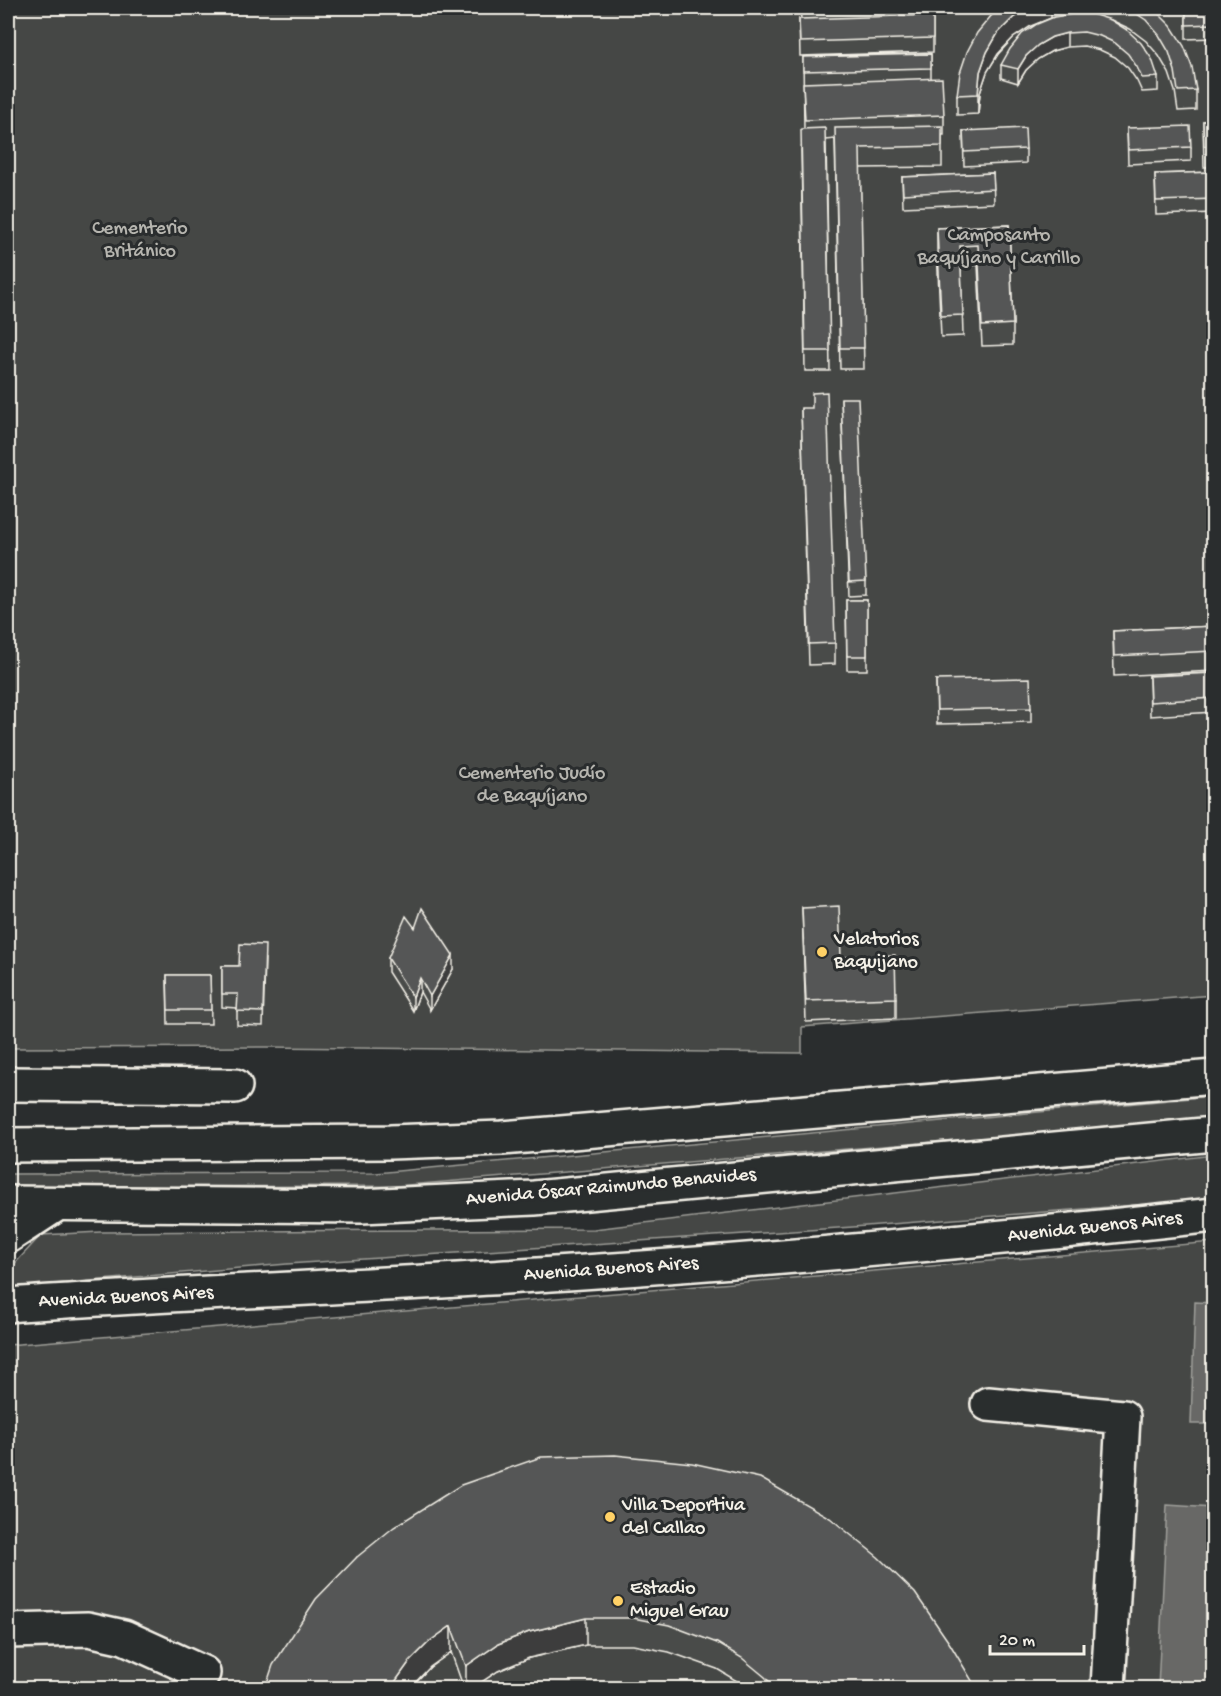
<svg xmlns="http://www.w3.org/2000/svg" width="1221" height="1696" font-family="'Gochi Hand',sans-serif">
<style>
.green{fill:#444645;stroke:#9c9c96;stroke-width:1.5}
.water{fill:#676866;stroke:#9f9f9a;stroke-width:1.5}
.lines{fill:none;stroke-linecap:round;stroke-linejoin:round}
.minor-casing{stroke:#f4f1e8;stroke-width:38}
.major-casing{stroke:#f4f1e8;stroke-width:38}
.minor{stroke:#2a2d2e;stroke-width:33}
.major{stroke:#2a2d2e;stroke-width:33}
.wall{fill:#494b4a;stroke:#f4f1e8;stroke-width:1.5}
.shaded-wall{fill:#3c3d3c;stroke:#f4f1e8;stroke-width:1.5}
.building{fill:#555756;stroke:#f4f1e8;stroke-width:1.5}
.poi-dot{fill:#ffd166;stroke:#2a2d2e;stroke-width:2}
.labels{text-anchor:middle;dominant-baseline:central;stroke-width:6;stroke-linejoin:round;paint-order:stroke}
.park-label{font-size:20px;fill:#b6b5af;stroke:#2a2d2e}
.poi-label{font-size:20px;fill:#f4f1e8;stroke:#2a2d2e;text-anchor:start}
.street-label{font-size:20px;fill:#f4f1e8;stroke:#2a2d2e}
</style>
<rect width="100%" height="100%" fill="#2a2d2e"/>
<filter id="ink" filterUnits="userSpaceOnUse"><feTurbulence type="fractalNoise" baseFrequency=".0167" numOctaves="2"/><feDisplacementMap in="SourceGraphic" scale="12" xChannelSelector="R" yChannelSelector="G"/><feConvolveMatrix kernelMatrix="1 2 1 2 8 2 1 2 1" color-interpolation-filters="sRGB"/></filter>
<g filter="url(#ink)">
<path class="green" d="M8,8H1213V995L802,1027V1053L267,1047L8,1048Z
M1213,1096V1119L395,1186L8,1187V1174L376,1173Z
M1213,1155V1199L853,1227L287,1264L8,1288V1271L41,1235L101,1232L594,1229Z
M1213,1242V1688H8V1345Z"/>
<path class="water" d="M1195,1302L1213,1303V1424H1191Z
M1167,1505L1213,1508V1688H1158Z"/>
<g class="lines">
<defs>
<path id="minor" d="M8,1084L235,1086
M8,1305C173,1293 339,1288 505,1277C742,1263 978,1241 1214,1215
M988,1404L1123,1417L1108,1688
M8,1631L88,1629L124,1637L203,1673"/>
<path id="major" d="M8,1145L390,1142L502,1138L1214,1077
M8,1203L361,1206L534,1198L1214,1134
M8,1236L57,1204"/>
</defs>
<use href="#minor" class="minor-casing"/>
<use href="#major" class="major-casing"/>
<use href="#minor" class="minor"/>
<use href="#major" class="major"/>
</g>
<path class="wall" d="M800,8H929V15H933V52L800,56L799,19H801Z
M1001,8H1153L1196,90V110L1178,111L1175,91L1169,73L1159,56L1146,41L1130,29L1111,20L1158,77V91L1142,92L1137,81L1128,68L1115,57L1100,50L1084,46L1067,47L1052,51L1038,59L1026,70L1018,83L1001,78V65L1050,18L1031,26L1013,38L998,54L987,72L980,93L978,114L957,115V95Z
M1186,8H1214V38L1186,39Z
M931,54V78L944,115V135H942V167L860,168L864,369H840L835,139L826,140L830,371H805L801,150L804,129L803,57Z
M1206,83H1214V167H1204L1203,121H1206Z
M1127,128L1191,147V161L1128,164Z
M963,131L1026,149V163L964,166Z
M1214,172V213L1156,215L1155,174Z
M993,173L994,203L903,207L902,177Z
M1009,225L1013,324V345L982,346L978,265L961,266L963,336L941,337L937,249V228Z
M841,398L866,581V595L849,596Z
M801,408L835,643V664L809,665Z
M846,600H867V670H847Z
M1214,626V671L1114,676L1113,631Z
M1214,673V712L1150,716L1149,676Z
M936,680L1031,708V722L937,724Z
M802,908L841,957L896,998V1018L806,1022Z
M415,928L453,969L430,1010L420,992L413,1011L388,972V958Z
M265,959L263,1026L237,1025V1008L222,1007V966H239Z
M167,975H210L211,1024H168Z
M357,1557L976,1689H748L742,1684L717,1669L669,1652L633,1645H586L529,1658L498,1671L471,1689H464L451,1652L430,1667L409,1689H265Z"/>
<path class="shaded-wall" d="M1028,8H1051V18L1031,26L1013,38L998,54L987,72L980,93L978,114V94L980,72L987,52L998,33L1013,18Z
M1067,33V47L1052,51L1038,59L1026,70L1018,83V69L1026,56L1038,45L1052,37Z
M453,955V969L430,1010V996Z
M420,978V992L413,1011V997Z
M586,1618V1645L529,1658L498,1671L471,1689H466V1666L498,1644L529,1632Z
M451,1626V1652L430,1667L409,1689H390L410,1661L430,1641Z"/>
<path class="building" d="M1001,8H1028L1013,18L998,33L987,52L980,72L978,94L957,95L960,73L967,52L977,33L991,16Z
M1128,8H1153L1171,26L1184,46L1192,67L1196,90L1178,91L1175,71L1169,52L1159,35L1146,20Z
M1186,8H1214V24L1186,25Z
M1073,14H1092L1111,20L1127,30L1141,43L1152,59L1158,77L1142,78L1137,67L1128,54L1115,43L1100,36L1084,32L1067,33L1052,37L1038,45L1026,56L1018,69L1001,65L1010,49L1022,34L1037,24L1054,17Z
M933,15V38L800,42L799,19Z
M931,54V68L803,71V57Z
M942,78L944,115L805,120L803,83Z
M1206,83H1214V107L1206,108Z
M1203,121H1214V146H1204Z
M942,126V146L860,148L864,348H840L835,128Z
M1190,126L1191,147L1128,150L1127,128Z
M825,128L830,351H805L801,129Z
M1025,128L1026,149L964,152L963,131Z
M1214,172V199L1156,201L1155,174Z
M993,173L994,189L903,194L902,177Z
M1009,225L1013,324L982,326L978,245L960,246L963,315L941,316L937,228Z
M827,392L835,643L809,644L801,408H812V393Z
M841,398H858L866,581L849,582Z
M846,600H867V656H847Z
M1214,626V651L1114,656L1113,631Z
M1214,673V698L1150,702L1149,676Z
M1030,678L1031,708L937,710L936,680Z
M839,906L841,957L895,955L896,998L806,1001L802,908Z
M422,908L453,955L430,996L420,978L413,997L388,958L406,916L415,928Z
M240,944L265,945L263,1012L237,1011L238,994H222V966H239Z
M167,975H210L211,1010H168Z
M615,1455L692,1463L760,1478L830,1518L878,1557L915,1593L950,1644L974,1684L976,1689H776L765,1677L742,1658L717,1643L669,1625L633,1618H586L529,1632L498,1644L466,1666L451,1626L430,1641L410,1661L390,1689H265L273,1665L316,1599L357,1557L394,1527L461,1485L541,1457Z"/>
</g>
<g class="poi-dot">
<circle cx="822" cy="952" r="6"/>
<circle cx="610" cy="1517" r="6"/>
<circle cx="618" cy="1601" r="6"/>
</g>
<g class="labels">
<g class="park-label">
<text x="140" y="229">Cementerio<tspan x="140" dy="23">Británico</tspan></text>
<text x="999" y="236">Camposanto<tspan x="999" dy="23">Baquíjano y Carrillo</tspan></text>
<text x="532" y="774">Cementerio Judío<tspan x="532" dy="23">de Baquíjano</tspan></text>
</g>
<g class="poi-label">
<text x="834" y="940">Velatorios<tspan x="834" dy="23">Baquijano</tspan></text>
<text x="622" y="1506">Villa Deportiva<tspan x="622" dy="23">del Callao</tspan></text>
<text x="630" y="1589">Estadio<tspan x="630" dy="23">Miguel Grau</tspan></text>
</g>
<g class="street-label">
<text transform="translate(611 1188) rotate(-5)">Avenida Óscar Raimundo Benavides</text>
<text transform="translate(1095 1228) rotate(-6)">Avenida Buenos Aires</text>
<text transform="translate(611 1270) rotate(-4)">Avenida Buenos Aires</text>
<text transform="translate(126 1298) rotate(-3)">Avenida Buenos Aires</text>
</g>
</g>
<rect width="1221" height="1696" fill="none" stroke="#2a2d2e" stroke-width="30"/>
<rect x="15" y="15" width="1191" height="1666" fill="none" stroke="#f4f1e8" stroke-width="2" filter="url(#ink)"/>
<path d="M990 1645v9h94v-9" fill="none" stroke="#f4f1e8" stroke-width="3"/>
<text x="999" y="1645" font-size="18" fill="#f4f1e8" stroke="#2a2d2e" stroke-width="4.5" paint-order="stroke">20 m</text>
</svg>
